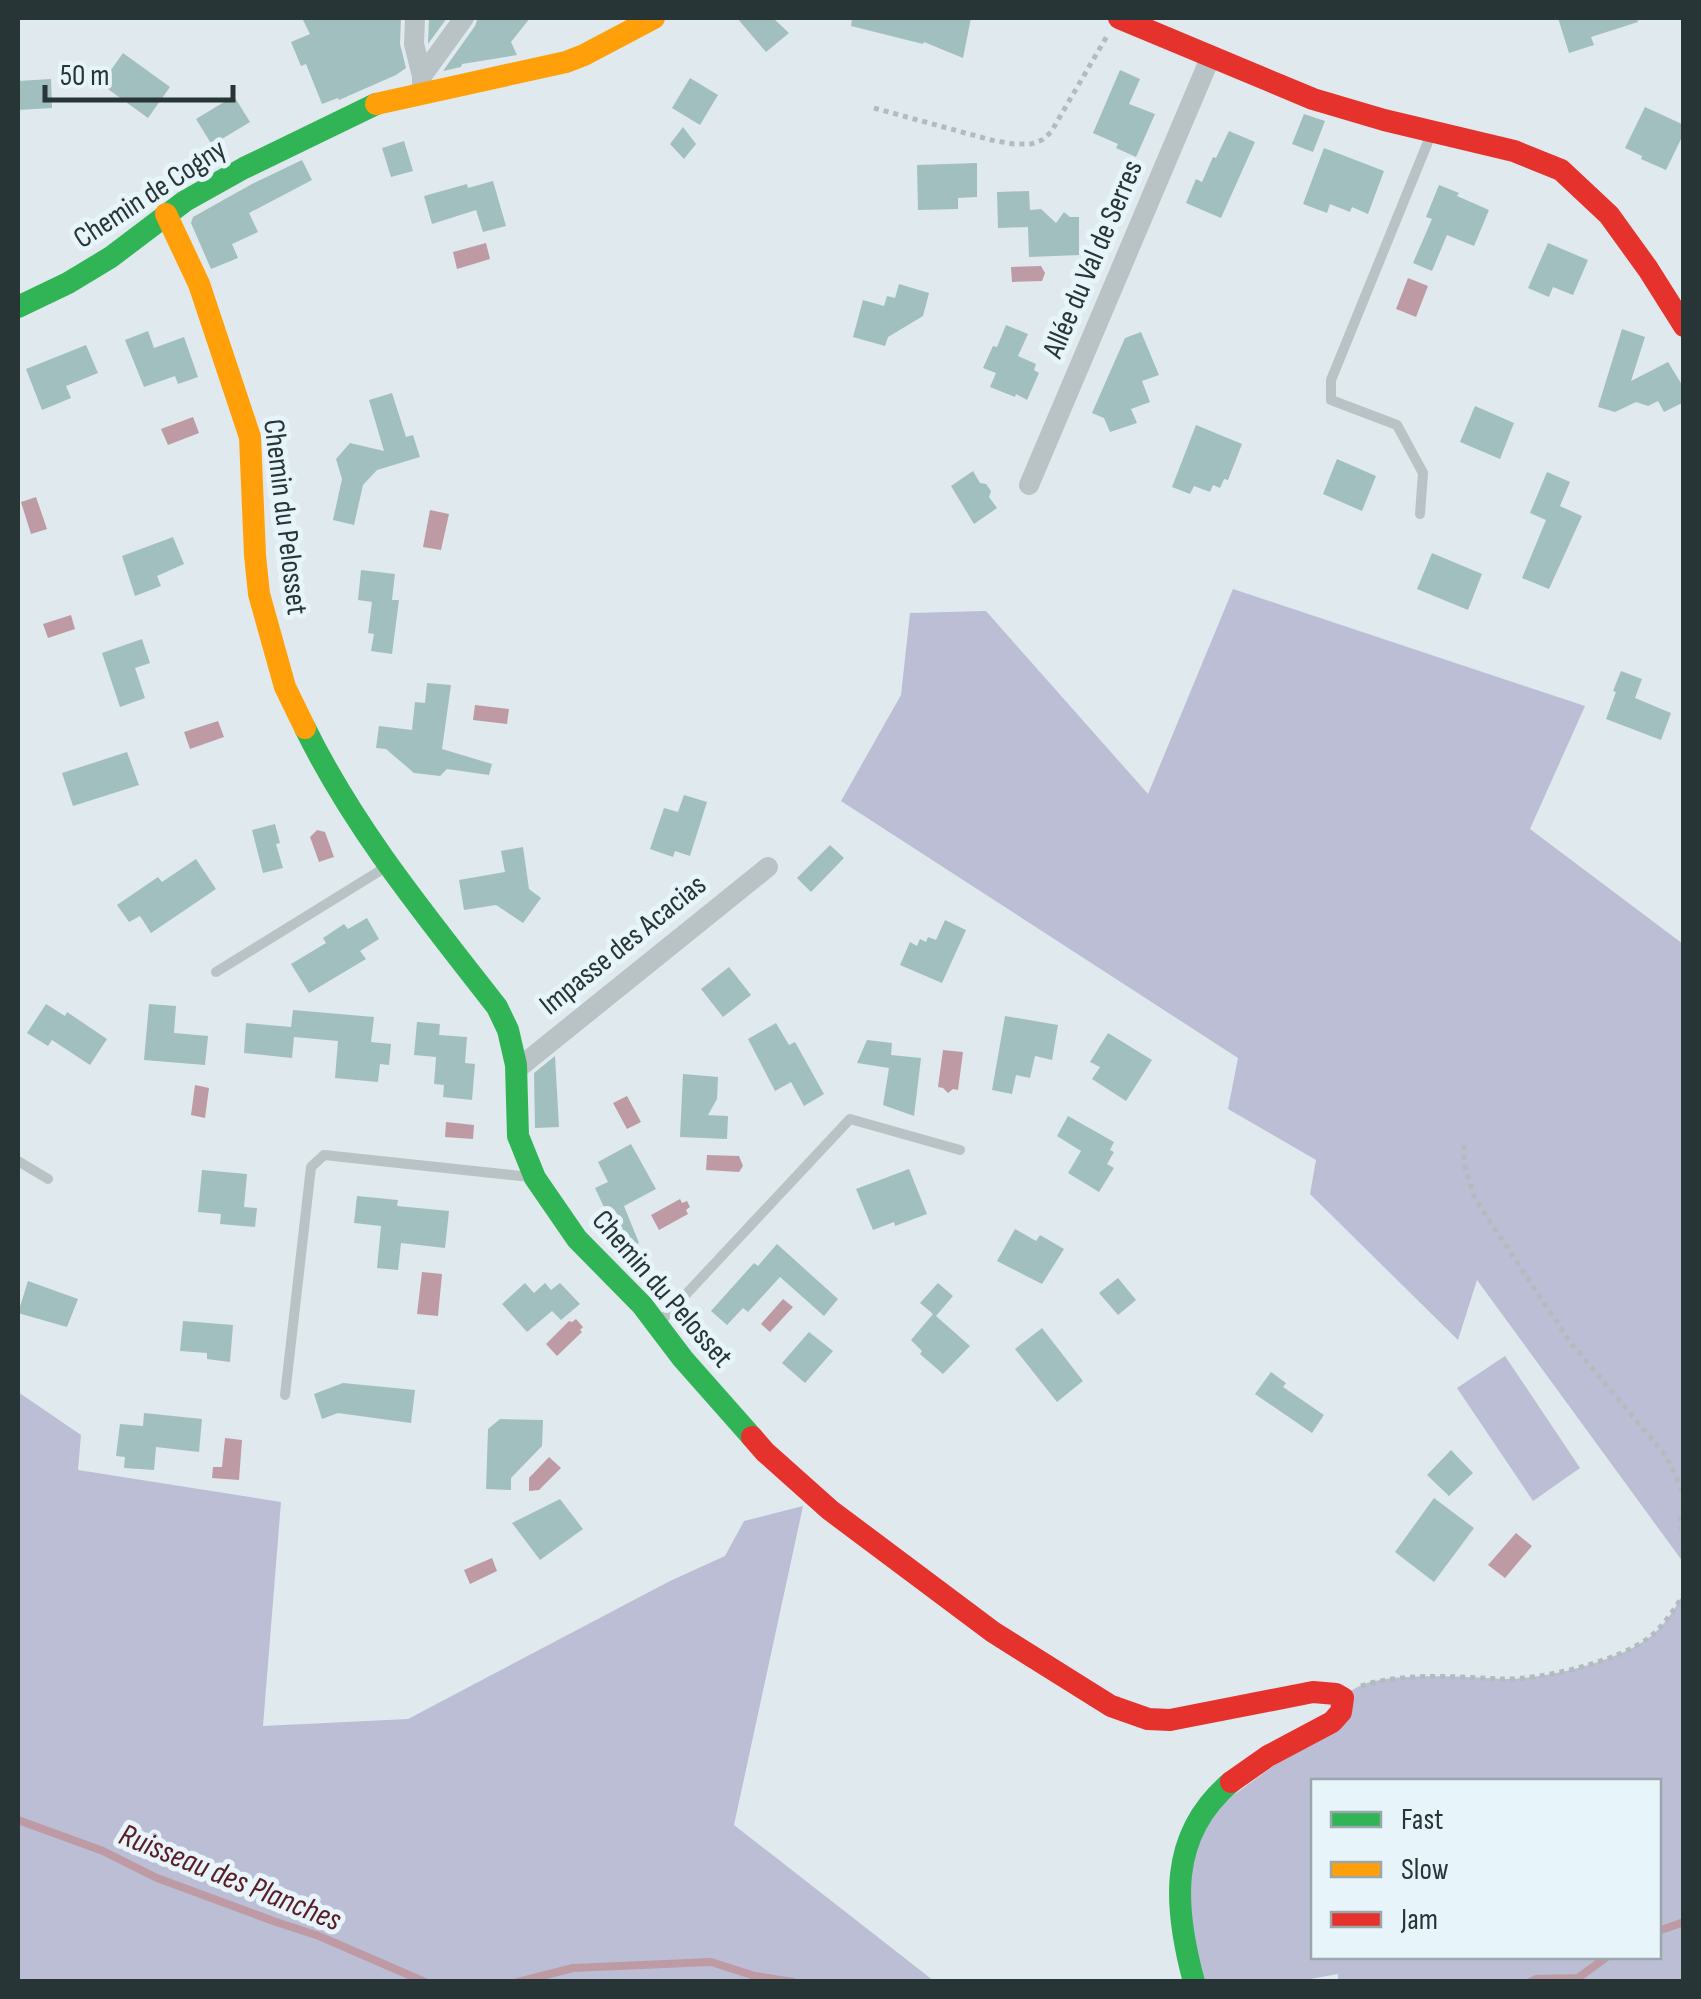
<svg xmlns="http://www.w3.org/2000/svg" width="1701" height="1999" font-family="'Sofia Sans Condensed',sans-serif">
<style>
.green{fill:#bcbed5;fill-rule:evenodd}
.water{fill:#be9ba4}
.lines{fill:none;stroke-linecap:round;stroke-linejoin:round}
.stream{stroke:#be9ba4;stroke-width:8}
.building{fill:#a2bfc0}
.path{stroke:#b2bbbe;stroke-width:5;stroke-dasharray:5 5;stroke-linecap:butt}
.lane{stroke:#b9c3c6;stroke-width:10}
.street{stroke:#b9c3c6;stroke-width:20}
.fast{stroke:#30b455;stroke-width:22}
.slow{stroke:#ff9f0a;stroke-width:22}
.jam{stroke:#e5322d;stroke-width:22}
.labels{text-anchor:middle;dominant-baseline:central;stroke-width:10;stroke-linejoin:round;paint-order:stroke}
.street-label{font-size:30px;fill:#283536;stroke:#e7f4f9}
.water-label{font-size:32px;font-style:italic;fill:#581d27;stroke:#e7f4f9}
</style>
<rect width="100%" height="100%" fill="#e0e9ed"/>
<path class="green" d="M1233,589L1585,706L1530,829L1683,944V1562L1477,1280L1458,1340L1310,1194L1316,1160L1228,1109L1238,1058L841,801L901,695L910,613L986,611L1148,794Z
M1505,1356L1580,1468L1533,1501L1457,1388Z
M18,1392L81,1435L78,1470L281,1502L263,1726L408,1719L670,1581L725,1556L744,1521L803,1506L734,1825L934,1981H18Z
M1683,1594V1981H1338V1974L1299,1981L1194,1982L1183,1938L1197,1822L1332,1723L1341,1696C1348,1693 1355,1688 1362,1685C1394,1672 1465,1677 1501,1679C1543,1680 1617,1662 1650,1637C1665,1625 1674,1610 1683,1594ZM1314,1782H1658V1956H1314Z"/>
<path class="water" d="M486,243L490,259L457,269L453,252Z
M1041,266L1045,273L1042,281L1012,282L1011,267Z
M1408,278L1428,286L1416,317L1396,309Z
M193,417L199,433L168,445L161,429Z
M36,497L47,529L31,534L21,502Z
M430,510L449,514L441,550L423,547Z
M71,615L75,629L48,638L43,624Z
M475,705L509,709L507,724L473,720Z
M218,721L224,737L190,749L184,732Z
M317,830L325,832L334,857L319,862L310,837Z
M943,1050L963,1052L958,1090L953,1089L948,1093L943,1088L938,1087Z
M195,1085L209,1088L205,1118L191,1115Z
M627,1096L641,1122L627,1129L613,1103Z
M446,1122L474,1125L473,1139L445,1137Z
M707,1155L739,1156L743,1166L739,1172L706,1170Z
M680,1199L682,1203L687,1201L690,1207L686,1210L688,1214L659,1230L651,1215Z
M422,1272L442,1274L438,1316L417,1314Z
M783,1299L793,1307L770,1332L761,1324Z
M576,1319L583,1327L580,1330L582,1332L557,1356L546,1344L569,1321L572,1322Z
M225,1438L242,1440L239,1480L212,1478L213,1467H222Z
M549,1457L561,1468L539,1490L529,1491V1478Z
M1516,1533L1532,1546L1505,1578L1488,1565Z
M492,1558L497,1571L470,1584L464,1570Z"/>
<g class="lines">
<path class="stream" d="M18,1820L103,1851L157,1878L276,1922L319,1936L425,1982
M1658,1931L1684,1922
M518,1982L573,1968L711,1962L755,1976L793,1982
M1530,1982L1536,1979L1578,1978L1608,1956"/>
</g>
<path class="building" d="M302,18H401L400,44L406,68L396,75L339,100L338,98L322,104L306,64L301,66L291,42L310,34Z
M429,18H447L428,44V43Z
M478,18H530L511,42L517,55L462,64L461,67L443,71L475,26Z
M737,18H773L789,33L766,52Z
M852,18H971L963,58L924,42L923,44L851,26Z
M1558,18H1637L1638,22L1591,37L1594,45L1569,53Z
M123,53L170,87L148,118L101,84Z
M1120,70L1140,79L1129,104L1155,114L1136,157L1116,148L1118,144L1093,133Z
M690,78L718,95L700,125L672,108Z
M51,79L52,108L18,110V81Z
M234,96L250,122L212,145L196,119Z
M1645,107L1684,125V133L1666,170L1641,159L1642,156L1625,148Z
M1304,114L1325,121L1313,152L1292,144Z
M683,127L696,144L684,159L670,144Z
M1229,131L1255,142L1221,218L1186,203L1196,179L1202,182L1213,157L1216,158Z
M404,141L413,171L391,177L382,148Z
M1324,148L1384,171L1368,214L1352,207L1350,212L1330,204L1327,213L1303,204Z
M302,160L312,180L249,213L258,232L232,244L238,258L211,269L191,223L193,217L252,184Z
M977,163V197L958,198V209L918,210L917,165Z
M493,181L506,226L483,232L476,210L432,224L424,196L467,184L468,188Z
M1439,185L1459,193L1457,196L1489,210L1474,246L1447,235L1432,271L1413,263L1432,219L1426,217Z
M1029,191L1030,210L1041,209L1056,223L1064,212L1070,217H1079V255L1029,257L1028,227L998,228L997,192Z
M1548,243L1588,260L1573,295L1553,287L1549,297L1528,288Z
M899,284L929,293L923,316L888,337L885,346L853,337L863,300L884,306L887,296L895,298Z
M1006,325L1028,334L1018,356L1036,364L1034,370L1039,373L1027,400L1016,394L1015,397L990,387L996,373L983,368L993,346L997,347Z
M1622,329L1645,337L1631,381L1668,362L1684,388V402L1664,412L1658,401L1648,406L1636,402L1615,412L1598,407Z
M148,331L154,348L184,337L198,377L178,384L175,376L144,387L125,340Z
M1141,332L1159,375L1142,381L1150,402L1131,409L1137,423L1110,432L1104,418L1092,413L1125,338Z
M86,345L98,373L66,386L71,398L42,410L26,369Z
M392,393L406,437L413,435L420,457L377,470L363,485L354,525L333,520L342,479L336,459L350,443L384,451L369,400Z
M1475,406L1514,423L1500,459L1460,442Z
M1196,425L1242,444L1228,480L1224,479L1220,488L1213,485L1210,492L1194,486L1190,494L1172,487Z
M1337,459L1376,476L1362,511L1323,494Z
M973,471L980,483L986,484L991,491L989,497L997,508L974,524L951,486Z
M1547,472L1570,482L1560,506L1582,516L1549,589L1522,578L1546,520L1530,513Z
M173,537L184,564L157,576L161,586L135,596L122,556Z
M1432,553L1482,574L1468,610L1417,589Z
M361,570L395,574L392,600H399L392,654L371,651L374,634L368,633L372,602L358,600Z
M142,639L150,663L135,668L145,698L120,707L102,653Z
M1621,671L1642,679L1635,698L1671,713L1661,740L1606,719L1616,692L1613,691Z
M427,683L451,685L442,749L492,764L489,775L447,769L440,776L414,773L386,749L376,748L379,726L412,730L415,702L425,703Z
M127,752L139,785L73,806L62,773Z
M684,795L707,802L690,856L675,851L673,857L650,849L664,808L678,812Z
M275,824L280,843L276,844L283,868L263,873L252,830Z
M830,845L844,858L811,892L797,878Z
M523,847L529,889L541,898L523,923L496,905L464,910L459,880L505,872L501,851Z
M196,859L216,889L151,933L140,916L129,922L117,905L158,877L162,882Z
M367,918L379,939L360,951L366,959L309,993L291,964L326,943L323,938L344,924L348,929Z
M945,920L966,930L942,983L900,965L910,942L917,946L920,939L926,942L928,937L936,940Z
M729,967L751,995L723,1017L701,989Z
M46,1004L65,1016L67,1012L107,1039L90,1065L52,1040L48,1046L27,1033Z
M149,1004L176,1006L174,1033L208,1036L205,1065L144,1060Z
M293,1010L374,1017L371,1042L391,1044L389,1065L380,1064L378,1082L335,1078L338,1041L294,1037L292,1058L244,1053L246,1023L291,1027Z
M1005,1016L1058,1025L1052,1060L1035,1056L1030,1078L1016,1075L1012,1094L992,1090Z
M417,1022L440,1024L439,1035L467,1037L465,1063L475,1064L472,1100L443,1097L444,1085L434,1084L436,1057L414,1055Z
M776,1023L789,1045L795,1042L824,1094L804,1106L791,1082L775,1091L748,1039Z
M1108,1033L1152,1060L1126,1101L1092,1079L1100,1067L1090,1062Z
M867,1040L892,1043L891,1055L921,1058L914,1116L883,1105L889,1068L857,1063Z
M555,1056L559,1127L535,1128L534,1073Z
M683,1074L718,1077L717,1099L708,1115L728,1116L727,1139L680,1137Z
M1068,1116L1114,1142L1110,1150L1114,1152L1107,1164L1114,1168L1099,1192L1068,1173L1081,1151L1057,1136Z
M631,1144L656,1189L624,1206L639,1243L624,1250L595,1188L608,1182L598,1162Z
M909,1169L927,1214L895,1226L894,1222L873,1230L856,1189Z
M202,1170L247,1174L244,1207L257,1208L255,1227L220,1224L221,1214L198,1212Z
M357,1196L398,1200L397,1206L449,1211L445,1248L401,1243L398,1270L377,1268L381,1226L354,1223Z
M1015,1229L1036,1241L1040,1235L1064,1249L1042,1284L997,1261Z
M777,1244L838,1299L824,1316L780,1277L748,1312L743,1308L727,1325L711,1311L754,1263L758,1266Z
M1118,1278L1136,1300L1118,1315L1099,1293Z
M28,1281L78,1299L67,1327L18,1313Z
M525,1283L534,1293L545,1283L551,1290L560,1283L580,1304L561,1320L552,1311L527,1332L502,1304Z
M938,1283L953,1296L936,1316L970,1346L943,1374L920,1354L922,1351L911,1340L933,1314L920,1303Z
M183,1321L233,1325L230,1362L207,1359V1353L180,1351Z
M1042,1328L1083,1381L1057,1402L1015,1349Z
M809,1332L833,1351L805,1383L782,1363Z
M1271,1372L1286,1383L1283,1387L1324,1415L1312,1433L1255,1394Z
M343,1383L415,1390L411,1423L338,1413L322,1419L314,1394Z
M144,1413L202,1419L199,1452L156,1447L154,1470L124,1468L125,1457L116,1456L120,1424L143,1426Z
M500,1419L543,1420L542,1446L511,1478V1490L486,1489L488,1429Z
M1451,1450L1473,1473L1449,1496L1427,1475Z
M1434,1498L1474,1528L1434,1582L1395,1552Z
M560,1499L583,1529L540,1560L512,1523Z"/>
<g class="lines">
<path class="path" d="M874,108L991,140L1014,144H1031L1042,140L1051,132L1107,36
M1464,1145V1164L1475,1199L1571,1343L1666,1456L1684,1494
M1684,1506L1680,1520L1684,1544
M1361,1686C1404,1672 1456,1677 1501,1679C1542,1680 1617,1662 1650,1637C1664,1625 1674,1610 1684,1594"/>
<path class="lane" d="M1420,514L1423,473L1397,425L1331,400V380L1432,132
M216,972L386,867
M18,1161L48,1179
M660,1322L850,1119L960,1150
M285,1395L311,1167L324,1155L530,1177"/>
<path class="street" d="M415,18L414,44L422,76V92
M422,76L464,18
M1029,485L1211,56
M516,1070L768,867"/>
<path class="fast" d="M18,307L68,283L111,257L185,201L244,168L376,104
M305,728C355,830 427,917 497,1007L508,1030L516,1065L518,1136L535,1178L577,1239L642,1305L683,1359L752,1437
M1194,1982C1174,1908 1167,1836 1231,1782"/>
<path class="slow" d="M376,104L566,62L584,55L654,18
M166,214L199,284L250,437L255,555L259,594L285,687L305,728"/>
<path class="jam" d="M1119,18L1313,99L1384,120L1514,151L1561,170L1609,215L1648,269L1684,326
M752,1437L765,1452L830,1510L993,1632L1111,1706L1148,1719L1170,1720L1313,1692L1336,1694L1343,1698L1341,1712L1332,1722L1268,1756L1231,1782"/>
</g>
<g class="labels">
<g class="street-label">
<text transform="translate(150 194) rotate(-33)">Chemin de Cogny</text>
<text transform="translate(1093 259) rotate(-67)">Allée du Val de Serres</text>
<text transform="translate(285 517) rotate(83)">Chemin du Pelosset</text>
<text transform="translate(623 945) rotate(-39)">Impasse des Acacias</text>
<text transform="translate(662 1289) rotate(49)">Chemin du Pelosset</text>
</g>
<g class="water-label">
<text transform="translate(230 1878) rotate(22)">Ruisseau des Planches</text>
</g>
</g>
<rect width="1701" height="1999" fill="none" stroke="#283536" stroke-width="40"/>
<rect x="1311" y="1779" width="350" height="180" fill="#e7f4f9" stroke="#9ba8ab" stroke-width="2.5"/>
<rect x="1331" y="1812" width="50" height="15" fill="#30b455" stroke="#9ba8ab" stroke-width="2.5"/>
<text x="1401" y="1829" font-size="30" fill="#283536">Fast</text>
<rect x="1331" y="1862" width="50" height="15" fill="#ff9f0a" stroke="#9ba8ab" stroke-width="2.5"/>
<text x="1401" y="1879" font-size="30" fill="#283536">Slow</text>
<rect x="1331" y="1912" width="50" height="15" fill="#e5322d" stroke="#9ba8ab" stroke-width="2.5"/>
<text x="1401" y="1929" font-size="30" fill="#283536">Jam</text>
<path d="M45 85v15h188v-15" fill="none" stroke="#283536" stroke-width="5"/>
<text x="60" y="85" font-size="30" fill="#283536" stroke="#e7f4f9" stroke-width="8" paint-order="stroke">50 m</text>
</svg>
